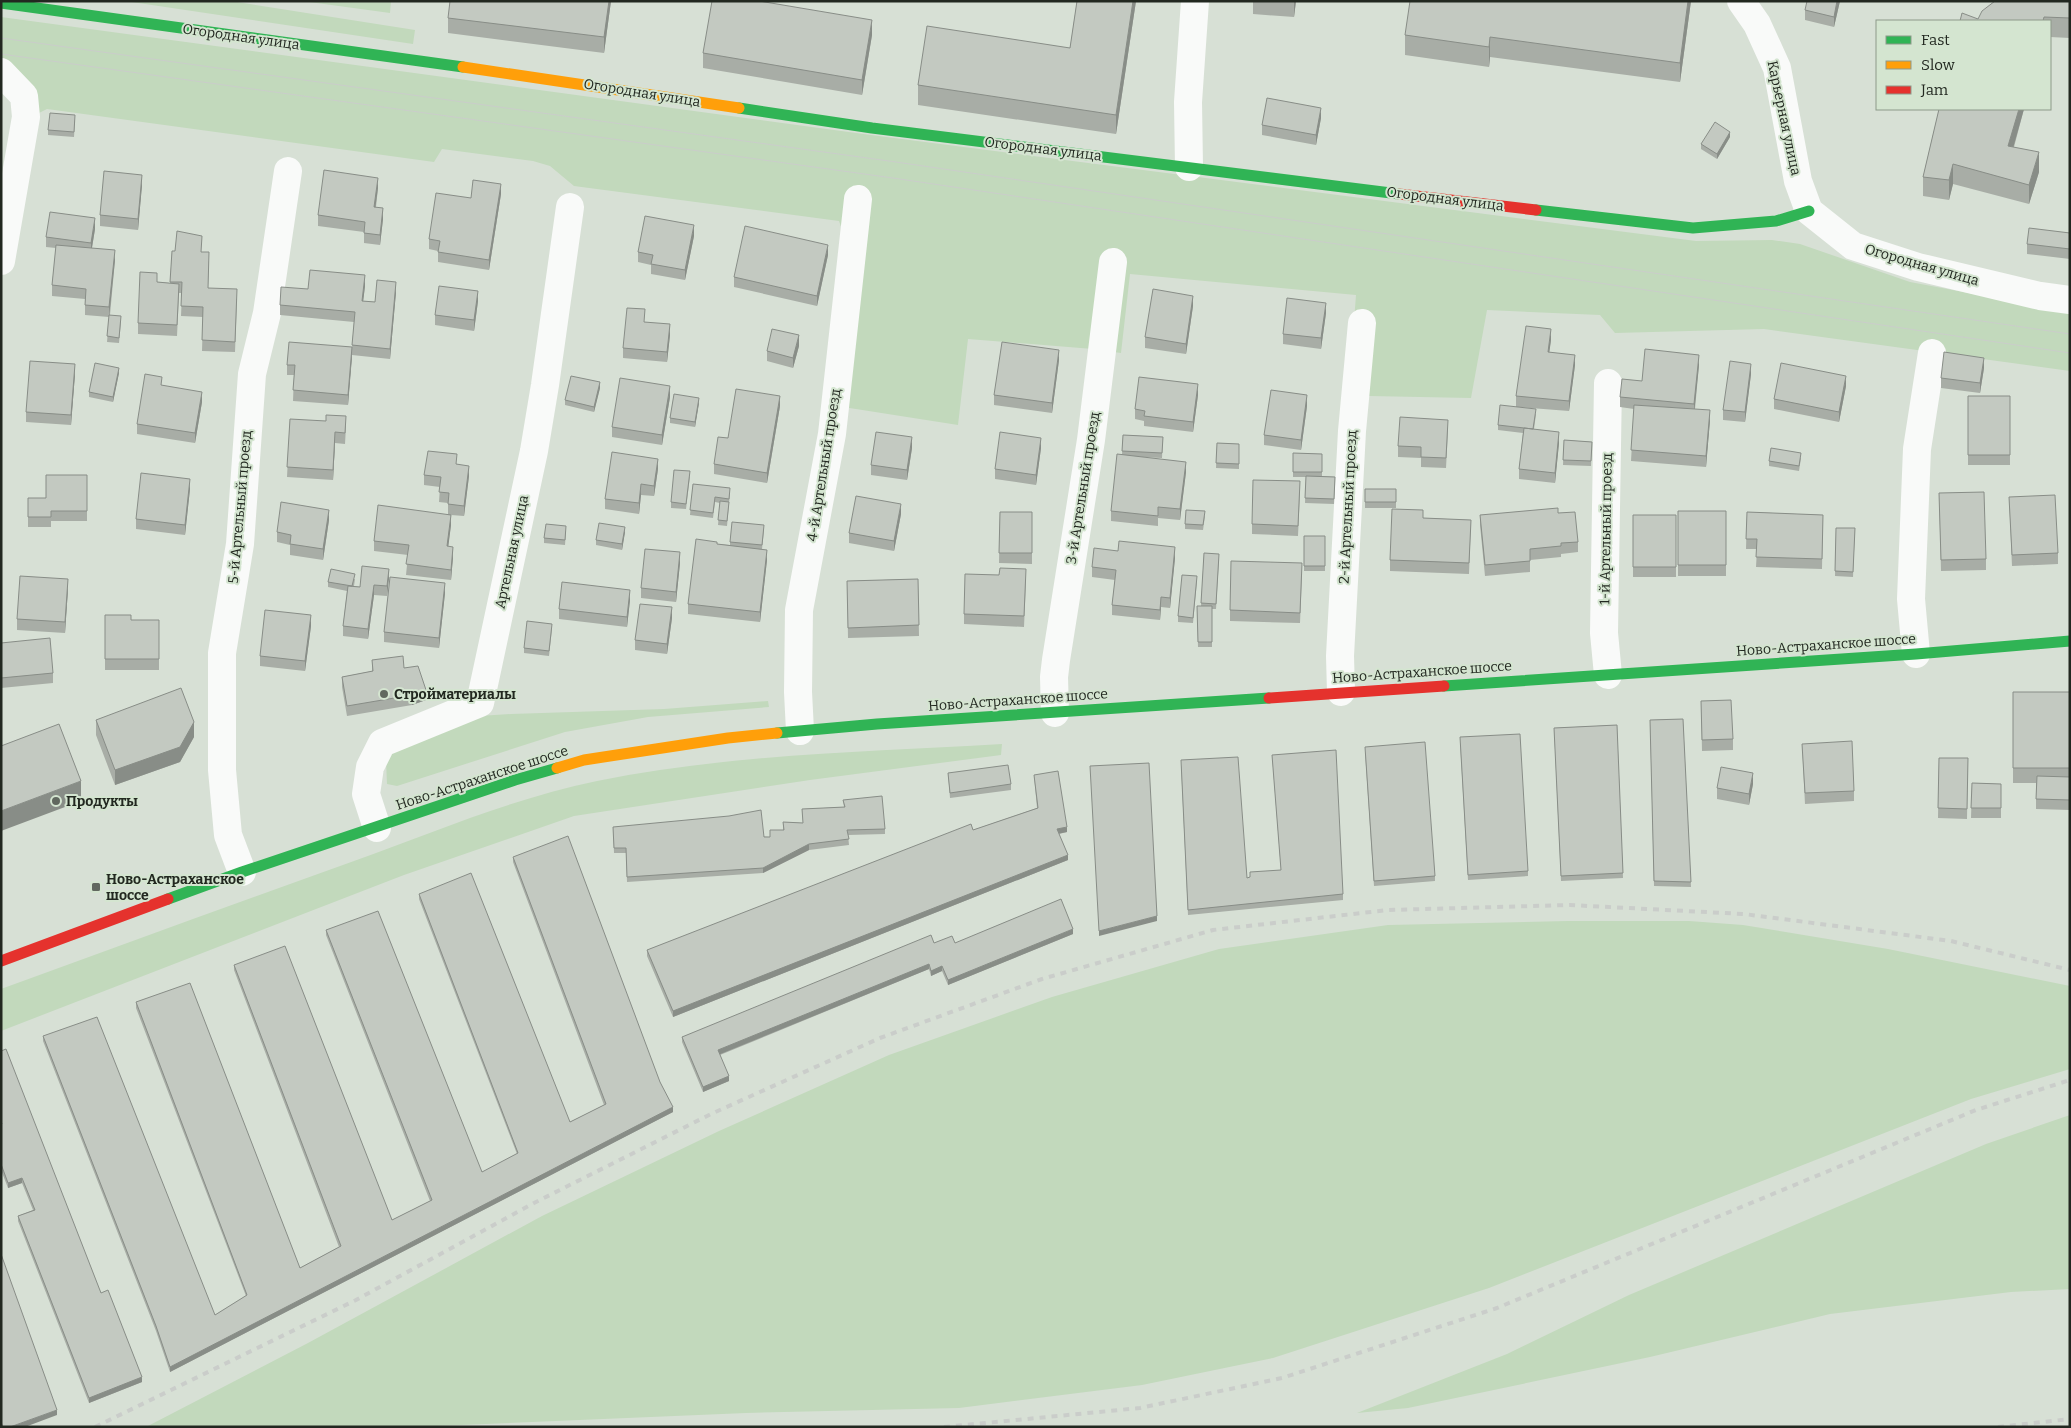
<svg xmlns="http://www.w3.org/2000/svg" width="2071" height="1428" font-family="Bitter,serif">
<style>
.green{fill:#c2d9bc}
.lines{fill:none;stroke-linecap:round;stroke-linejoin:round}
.street{stroke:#f9faf9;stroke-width:28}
.fast{stroke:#30b455;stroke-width:11}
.slow{stroke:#ff9f0a;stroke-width:11}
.jam{stroke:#e5322d;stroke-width:11}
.tram{stroke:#cacdca;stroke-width:1}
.rail{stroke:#cacdca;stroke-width:4;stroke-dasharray:6 6;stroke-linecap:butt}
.wall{fill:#a8ada6}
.shaded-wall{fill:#888d87}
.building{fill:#c3c9c1;stroke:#888d87}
.poi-dot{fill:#61685f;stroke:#d4e5d0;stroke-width:2}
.labels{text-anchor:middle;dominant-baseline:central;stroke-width:4;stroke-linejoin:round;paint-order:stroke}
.street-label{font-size:14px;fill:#222820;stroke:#d4e5d0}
.poi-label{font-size:14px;font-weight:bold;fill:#222820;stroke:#d4e5d0;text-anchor:start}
</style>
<rect width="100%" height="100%" fill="#d7e0d5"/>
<path class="green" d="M125,1H231L415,30L413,44Z
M302,1H391L390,13Z
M1,17L871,135L1696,241L1772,240L1800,244L1910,282L2070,312V371L1764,329L1615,333L1600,315L1487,310L1471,398L1369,396L1348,398L1356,295L1130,274L1121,353L1093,349L968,339L958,425L824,404L844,235L839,221L574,186L550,166L533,161L442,149L434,162L47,109L31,117L19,73L1,58Z
M768,701L769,707L648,717L565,732L397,786L387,784L386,760L397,743L463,717L511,714L664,709Z
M1002,744L1001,755L810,780L574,816L404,875L1,1031V989C119,946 236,903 354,861C434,832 514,798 597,781C730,754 867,752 1002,744Z
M1568,921H1689L1743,925L1888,949L2070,986V1069L1971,1099L1489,1288L1273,1358L1142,1385L959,1408L746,1413L413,1427H146L308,1343L542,1216L719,1131L889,1055L1052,997L1219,949L1388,925Z
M2070,1115V1289L2011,1292L1830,1314L1650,1357L1408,1408L1357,1413L1507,1354L1629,1295L1986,1144Z"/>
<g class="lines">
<path class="street" d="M1741,1L1757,24L1777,68L1798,181L1809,211L1853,246L1918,267L2040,296L2070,300
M1,72L24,96L26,117L1,261
M1189,167L1188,102L1195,1
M1916,654L1911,599L1917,449L1932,353
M1608,675L1604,633L1608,383
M1341,692L1340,656L1352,431L1362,323
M1055,713L1054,677L1056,660L1091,440L1113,262
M800,731L798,692L799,610L832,434L858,199
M377,828L366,794L370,767L382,743L480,703L534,451L545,385L570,207
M242,872L228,835L222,770V653L240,544L252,374L267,313L288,171"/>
<path class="fast" d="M1,3L463,67
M739,108L872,128L1399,194
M1536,210L1693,228L1776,221L1809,211
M1444,686L1916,654L2070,641
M777,733L877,724L1269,698
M168,899L242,872L515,780L557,768"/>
<path class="slow" d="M463,67L739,108
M557,768L584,760L728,738L777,733"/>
<path class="jam" d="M1399,194L1536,210
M1269,698L1444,686
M1,961L168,899"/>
<path class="tram" d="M1,38L896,162L2070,334
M1,54L893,178L2070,353"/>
<path class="rail" d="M95,1427L356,1300L534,1203L711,1114L880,1038L1042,979L1213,930L1388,910L1570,905L1744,914L1951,941L2070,970
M944,1427L1140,1408L1282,1378L1497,1308L1976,1110L2070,1080
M1998,1427L2070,1419"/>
</g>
<path class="wall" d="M611,1L604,53L448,33V18Z
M1077,1H1136L1116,134L918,105V85L1070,48Z
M1253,1H1296L1294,17L1253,14Z
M1691,1L1680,82L1490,57L1489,67L1405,55V35Z
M1840,1L1834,27L1805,20V10Z
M2070,1V38L2050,37V21H1960L1978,19Z
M872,35L862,95L703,68V53Z
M1939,109H2024L2014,147L2039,172L2029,204L1953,184L1949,200L1923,196V177Z
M1321,118L1316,145L1262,135V125Z
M75,120L74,137L48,135V130Z
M1730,137L1717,159L1701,149V144Z
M142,185L138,230L100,226V215Z
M378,188L376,207L383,219L380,245L364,243V232L318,226V215Z
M501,194L489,270L438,262V251L429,249V239L471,198Z
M95,229L92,248L115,260L110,315L121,322L119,343L107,342L109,317L85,315V299L52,296V285L56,248L46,247V237Z
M2070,233V259L2027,254V244Z
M694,236L685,280L651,274V265L638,262V252Z
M172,251L202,252L209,262L208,288L237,299L235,352L202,351L203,317L181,316L182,293H179L177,336L138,334V323L157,282L170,283Z
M828,255L817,306L734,287V277Z
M365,286L363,301L375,302L396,292L390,359L352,355L348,405L293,401L294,375H287V365L352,347L354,322L280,315V305L308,289Z
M478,301L474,331L435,325V315Z
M1193,306L1186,354L1145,348V337Z
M1326,313L1321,349L1283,344V334Z
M645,322L670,335L667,362L623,358V348Z
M1551,340L1549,352L1575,365L1569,411L1516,407V396Z
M799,346L793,368L767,361V351Z
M1059,360L1052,413L994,405V395Z
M1699,365L1695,409L1710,420L1706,467L1631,461L1634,409L1620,407V397Z
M1984,368L1980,393L1941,388V378Z
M119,373L113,402L89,397V392Z
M75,374L71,425L26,422V412Z
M1751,374L1745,422L1723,420V410Z
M162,386L202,402L195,443L137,434V424Z
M1846,386L1839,422L1774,409V399Z
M600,388L594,412L565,405V400Z
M1198,395L1193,432L1144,426V421L1135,419V409Z
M1968,396H2010V465H1968Z
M670,397L662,445L612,437V427Z
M699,403L695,427L670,423V418Z
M780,406L767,483L714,474V464Z
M1307,406L1301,450L1264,445V435Z
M1536,414L1534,429L1559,443L1555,483L1519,479V469L1523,433L1498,430V425Z
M290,419L346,426L345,444L335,443L333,480L287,477Z
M1448,430L1446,468L1421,467V458L1398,457V446Z
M1123,435L1163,437L1162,458L1141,457L1186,472L1180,520L1158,518V526L1111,521V511L1122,455Z
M1564,440L1592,442L1591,466L1563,465Z
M1217,443L1239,444V469L1216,468Z
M912,448L907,480L871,475V465Z
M1041,448L1036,485L995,479V469Z
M1293,453L1322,454V476L1335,477L1334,504L1305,503L1306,477H1293Z
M1801,458L1799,471L1769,466V461Z
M457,464L469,476L464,516L451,515V525L448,546L453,557L451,580L406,575L408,555L374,551V541L448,514V503L439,502L440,487L424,485V475Z
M658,469L654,496L641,495L639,514L605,509V499Z
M87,475V521H51V527H28V498H46Z
M690,476L686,509L671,508V502Z
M693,484L730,493L727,526L718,525L720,503L715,502L713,518L690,515Z
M190,489L185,535L136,529V519Z
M1365,489H1396V508H1365Z
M1300,492L1298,536L1252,534V524Z
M1939,493L1986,559V570L1941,571Z
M2009,497L2058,553V564L2012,566Z
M1678,511H1726V576H1678Z
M1000,512H1032V564L999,563Z
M1747,512L1823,515L1822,569L1756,567L1757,549H1746Z
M1558,513L1578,542V552L1561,554V557L1530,560V572L1485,576L1480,525V515Z
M901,514L894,551L849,543V533Z
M1633,515H1676V577H1633Z
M1205,516L1203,530L1185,529V524Z
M1423,518L1471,520L1469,574L1390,571V560Z
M329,520L323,560L290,555V545L277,542V532Z
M1836,528H1855L1853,577L1835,576Z
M764,530L762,549L767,560L760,622L688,614V604L717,544L730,545V542Z
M566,531L565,545L544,543V538Z
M625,532L622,550L596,545V540Z
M1304,536H1325V571H1304Z
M1204,553L1219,560L1216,609H1212V647H1198L1197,606H1201Z
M1175,558L1170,608L1161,607L1160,620L1112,615V605L1115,580L1092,577V567Z
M680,563L676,602L641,598V588Z
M389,569L387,596L374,595L368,639L343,636V626L347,591L328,587V582L355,579L354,586L360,587Z
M1302,574L1300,623L1230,621V610Z
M918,579L919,636L848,638L847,581Z
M1026,580L1024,627L964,624V614Z
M1197,581L1193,623L1178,622V616Z
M68,589L65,633L17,630V619Z
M445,593L439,648L384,642V632Z
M630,600L627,627L559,619V609Z
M105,615L131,620H159V670H105Z
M672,618L667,654L635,650V640Z
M311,626L305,671L260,666V656Z
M552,629L549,656L524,653V648Z
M1,643L53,673V683L1,688Z
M372,660L404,668L426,700L412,705L347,716L342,687V677L372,671Z
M2013,692H2070V810L2036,809V783H2013Z
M1701,701L1733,739V750L1702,751Z
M1683,719L1691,887L1654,886L1650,720Z
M96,720L194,737L180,762L115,785L96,735Z
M1617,725L1623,878L1561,881L1554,728Z
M1460,742L1528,871V876L1468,880Z
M1802,744L1854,791V801L1805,804Z
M1365,752L1435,876V881L1374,886Z
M1272,755L1343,894V900L1188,915L1181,765L1247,878L1281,870Z
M1939,758H1968L1967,819L1938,818Z
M948,773L1011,784V790L950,798Z
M1034,775L1067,832L1059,834L1068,860L673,1017L647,956V950L973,830L1037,808Z
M1972,783L2001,784V818H1971Z
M1753,784L1749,805L1717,799V788Z
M843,800L885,829V834L848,835L849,845L809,850L763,873L627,882L626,853H614L613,827L770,837L783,830V822L803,823L802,809L844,807Z
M513,857L660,1082L673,1112L170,1372L156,1331L43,1041V1036L215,1315L246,1296L136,1008V1002L300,1268L339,1247L234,970V965L392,1220L430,1201L326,935V930L482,1172L517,1154L419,899V894L570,1122L604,1105L513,862Z
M1073,934L948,985L942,971L931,976L929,969L720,1055L729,1081L703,1092L682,1042V1037L934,943H955Z
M1,1051L101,1293L142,1382L89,1403L18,1221V1216L33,1210L22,1183L8,1188L1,1170Z"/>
<path class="shaded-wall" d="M609,1H611L604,53V37Z
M1133,1H1136L1116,134V115Z
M1294,1H1296L1294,17Z
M1688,1H1691L1680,82V63Z
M1837,1H1840L1834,27V17Z
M872,20V35L862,95V80Z
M1490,37V57L1489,67V47Z
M1321,108V118L1316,145V135Z
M2019,109H2024L2008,166V146Z
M1730,132V137L1717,159V154Z
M2039,152V172L2029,204V185Z
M1953,164V184L1949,200V180Z
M142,175V185L138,230V219Z
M378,178V188L374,217V207Z
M501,184V194L489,270V260Z
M383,208V219L380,245V235Z
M95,218V229L91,253V243Z
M694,225V236L685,280V270Z
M828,245V255L817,306V296Z
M115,250V260L109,317V307Z
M365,275V286L362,311V301Z
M396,282V292L390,359V349Z
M478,291V301L474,331V320Z
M1193,296V306L1186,354V344Z
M1326,303V313L1321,349V338Z
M670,324V335L667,362V352Z
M1551,329V340L1548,362V352Z
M799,335V346L793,368V358Z
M352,347V357L348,405V395Z
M1059,350V360L1052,413V403Z
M1575,355V365L1569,411V401Z
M1699,355V365L1694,414V404Z
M1984,358V368L1980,393V383Z
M75,364V374L71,425V415Z
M1751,364V374L1745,422V412Z
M119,368V373L113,402V397Z
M1846,376V386L1839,422V412Z
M600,382V388L594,412V407Z
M1198,384V395L1193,432V422Z
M670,386V397L662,445V435Z
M202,392V402L195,443V433Z
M1307,395V406L1301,450V440Z
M780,396V406L767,483V473Z
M699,398V403L695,427V422Z
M1710,410V420L1706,467V456Z
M335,432V443L333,480V470Z
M1559,432V443L1555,483V473Z
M912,437V448L907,480V470Z
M1041,438V448L1036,485V475Z
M658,459V469L654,496V486Z
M1186,462V472L1180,520V509Z
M469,466V476L464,516V506Z
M190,479V489L185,535V525Z
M641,484V495L639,514V503Z
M901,504V514L894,551V541Z
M329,510V520L323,560V549Z
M451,515V525L447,557V546Z
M625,527V532L622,550V544Z
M453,547V557L451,580V570Z
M1175,547V558L1170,608V598Z
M767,550V560L760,622V612Z
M680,552V563L676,602V592Z
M389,569V579L387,596V586Z
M68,579V589L65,633V622Z
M445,583V593L439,648V638Z
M374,585V595L368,639V629Z
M630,590V600L627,627V617Z
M1161,597V607L1160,620V610Z
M672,607V618L667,654V644Z
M311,615V626L305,671V661Z
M426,690V700L412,705V695Z
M194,722V737L180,762L115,785V770Z
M1753,773V784L1749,805V794Z
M81,781V801L1,831V811Z
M1067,827V832L1057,834V829Z
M809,844V850L763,873V868Z
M1068,855V860L673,1017V1011Z
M1157,916V921L1099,936V931Z
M1073,929V934L948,985V980Z
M929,964V969L718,1055V1050Z
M942,966V971L931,976V971Z
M729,1076V1081L703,1092V1087Z
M673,1107V1112L170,1372V1367Z
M22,1178V1183L8,1188V1183Z
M142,1377V1382L89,1403V1398Z
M57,1410V1415L25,1427H10Z"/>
<path class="building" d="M450,1H609L604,37L448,18Z
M712,1H759L872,20L862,80L703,53Z
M1077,1H1133L1116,115L918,85L927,26L1070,48Z
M1410,1H1688L1680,63L1490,37L1489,47L1405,35Z
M1807,1H1837L1834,17L1805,10Z
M1995,1H2070V18L2044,17L2043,21H1960L1962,13L1978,19L1982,11Z
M1267,98L1321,108L1316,135L1262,125Z
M1939,109H2019L2008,146L2039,152L2029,185L1953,164L1949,180L1923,177Z
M50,113L75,115L74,132L48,130Z
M1715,122L1730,132L1717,154L1701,144Z
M324,170L378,178L374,207L383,208L380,235L364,233L365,222L318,215Z
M104,171L142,175L138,219L100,215Z
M473,180L501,184L489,260L438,252L440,241L429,239L436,193L471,198Z
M50,212L95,218L91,243L46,237Z
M645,216L694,225L685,270L651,264L653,255L638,252Z
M745,226L828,245L817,296L734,277Z
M2029,228L2070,233V249L2027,244Z
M177,231L202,236L201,252H209L208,288L237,289L235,342L202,340L203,307L181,306L182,282H170L172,251H175Z
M56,245L115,250L109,307L85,305L86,289L52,285Z
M310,270L365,275L362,301L375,302L377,280L396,282L390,349L352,345L355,312L280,305L281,287L308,289Z
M140,272L157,273V282L179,284L177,325L138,323Z
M439,286L478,291L474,320L435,315Z
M1153,289L1193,296L1186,344L1145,337Z
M1287,298L1326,303L1321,338L1283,334Z
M627,308L645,309L644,322L670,324L667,352L623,348Z
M109,315L121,316L119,338L107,336Z
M1526,326L1551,329L1548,352L1575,355L1569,401L1516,396Z
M772,329L799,335L793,358L767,351Z
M289,342L352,347L348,395L293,390L295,365H287Z
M1002,342L1059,350L1052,403L994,395Z
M1645,349L1699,355L1694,404L1620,397L1622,379L1642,381Z
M1944,352L1984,358L1980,383L1941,378Z
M30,361L75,364L71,415L26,412Z
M1730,361L1751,364L1745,412L1723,410Z
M95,363L119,368L113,397L89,392Z
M1781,363L1846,376L1839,412L1774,399Z
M145,374L162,377L161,385L202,392L195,433L137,424Z
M571,376L600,382L594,407L565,400Z
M1139,377L1198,384L1193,422L1144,416L1145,411L1135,409Z
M620,378L670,386L662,435L612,427Z
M736,389L780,396L767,473L714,464L718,437L728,438Z
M1271,390L1307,395L1301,440L1264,435Z
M674,394L699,398L695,422L670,418Z
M1968,396H2010V455H1968Z
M1500,405L1536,409L1533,429L1498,425Z
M1634,405L1710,410L1706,456L1631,450Z
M326,415L346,416L345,433L335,432L333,470L287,467L290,419L326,421Z
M1400,417L1448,420L1446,458L1421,457V447L1398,446Z
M1524,428L1559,432L1555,473L1519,469Z
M876,432L912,437L907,470L871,465Z
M1000,432L1041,438L1036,475L995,469Z
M1123,435L1163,437L1162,453L1122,451Z
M1564,440L1592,442L1591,461L1563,460Z
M1217,443L1239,444V464L1216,463Z
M1771,448L1801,453L1799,466L1769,461Z
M428,451L457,454L456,464L469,466L464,506L448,504L449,493L439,492L441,477L424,475Z
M612,452L658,459L654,486L641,484L639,503L605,499Z
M1293,453L1322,454V472H1293Z
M1117,454L1186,462L1180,509L1158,507V516L1111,511Z
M674,470L690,471L686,504L671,502Z
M141,473L190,479L185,525L136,519Z
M46,475H87V511H51V517H28V498H46Z
M1306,476L1335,477L1334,499L1305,498Z
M1253,480L1300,481L1298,526L1252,524Z
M693,484L730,488L729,499L715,497L713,513L690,510Z
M1365,489H1396V502H1365Z
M1984,492L1986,559L1941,560L1939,493Z
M2055,495L2058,553L2012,555L2009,497Z
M856,496L901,504L894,541L849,533Z
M720,501L729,502L727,521L718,520Z
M281,502L329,510L323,549L290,544L291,535L277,532Z
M378,505L451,515L447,546L453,547L451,570L406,564L409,545L374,541Z
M1558,508V513L1575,512L1578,542L1561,543V546L1530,549V561L1485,565L1480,515Z
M1392,509L1423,510V518L1471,520L1469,563L1390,560Z
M1186,510L1205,511L1203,525L1185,524Z
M1678,511H1726V565H1678Z
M1000,512H1032V553H999Z
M1747,512L1823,515L1822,559L1756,557L1757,539H1746Z
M1633,515H1676V567H1633Z
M732,522L764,525L762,545L730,542Z
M599,523L625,527L622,544L596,540Z
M546,524L566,526L565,540L544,538Z
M1836,528H1855L1853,572L1835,571Z
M1304,536H1325V566H1304Z
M696,539L717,542V544L767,550L760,612L688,604Z
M1119,541L1175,547L1170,598L1161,597L1160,610L1112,605L1116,570L1092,567L1094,548L1118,551Z
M645,549L680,552L676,592L641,588Z
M1204,553L1219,554L1216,604L1201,603Z
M1231,561L1302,563L1300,613L1230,610Z
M362,566L389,569L387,586L374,585L368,629L343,626L348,586L360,587Z
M1000,568L1026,569L1024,616L964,614L965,574L999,575Z
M331,569L355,574L352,586L328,582Z
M1182,575L1197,576L1193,618L1178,616Z
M20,576L68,579L65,622L17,619Z
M390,577L445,583L439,638L384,632Z
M918,579L919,625L848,628L847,581Z
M562,582L630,590L627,617L559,609Z
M640,604L672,607L667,644L635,640Z
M1197,606H1212V642H1198Z
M265,610L311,615L305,661L260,656Z
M105,615H131V620H159V659H105Z
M527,621L552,624L549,651L524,648Z
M50,638L53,673L1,678V643Z
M403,656L404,668L418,666L426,690L412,695L347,706L342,677L373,671L372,660Z
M181,688L194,722L180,747L115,770L96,720Z
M2013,692H2070V768H2013Z
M1731,700L1733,739L1702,740L1701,701Z
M1683,719L1691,882L1654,881L1650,720Z
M59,724L81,781L1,811V746Z
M1617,725L1623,873L1561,876L1554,728Z
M1520,734L1528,871L1468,875L1460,737Z
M1852,741L1854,791L1805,793L1802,744Z
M1425,742L1435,876L1374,881L1365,747Z
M1336,750L1343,894L1188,910L1181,760L1238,757L1247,878L1250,877V872L1281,870L1272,755Z
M1939,758H1968L1967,809L1938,808Z
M1149,763L1157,916L1099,931L1090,766Z
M1008,765L1011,784L950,793L948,773Z
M1721,767L1753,773L1749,794L1717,788Z
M1058,771L1067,827L1057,829L1068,855L673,1011L647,950L971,824L973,830L1038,808L1034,775Z
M2037,776L2070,777V800L2036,799Z
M1972,783L2001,784V808H1971Z
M882,796L885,829L847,830L849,839L809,844L763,868L627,877L626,848H614L613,827L729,816L761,810L764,837H770V830H784L783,822L803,823L802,809L845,807L843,800Z
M568,836L660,1082L673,1107L170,1367L156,1326L43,1036L97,1017L215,1315L247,1295L136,1002L190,983L300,1268L341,1246L234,965L285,946L392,1220L432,1200L326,930L378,911L482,1172L518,1153L419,894L471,873L570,1122L606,1104L513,857Z
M1061,899L1073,929L948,980L942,966L931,971L929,964L718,1050L729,1076L703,1087L682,1037L931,935L934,943L952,936L955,943Z
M6,1049L101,1293L108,1290L142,1377L89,1398L18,1216L35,1210L22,1178L8,1183L1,1164V1124H2L1,1121V1051Z
M1,1254L57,1410L10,1427H3L1,1422Z"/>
<g class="poi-dot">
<circle cx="384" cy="694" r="5"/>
<circle cx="56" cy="801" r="5"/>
<rect x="91" y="882" width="10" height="10" rx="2.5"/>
</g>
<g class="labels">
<g class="street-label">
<text transform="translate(241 37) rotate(8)">Огородная улица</text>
<text transform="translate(642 93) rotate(9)">Огородная улица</text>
<text transform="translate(1784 118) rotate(78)">Карьерная улица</text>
<text transform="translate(1043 149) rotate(7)">Огородная улица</text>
<text transform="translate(1445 199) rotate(7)">Огородная улица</text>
<text transform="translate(1922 265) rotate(16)">Огородная улица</text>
<text transform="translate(824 465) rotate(-81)">4-й Артельный проезд</text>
<text transform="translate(1083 488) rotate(-81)">3-й Артельный проезд</text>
<text transform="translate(240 507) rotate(-85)">5-й Артельный проезд</text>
<text transform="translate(1348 507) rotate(-87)">2-й Артельный проезд</text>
<text transform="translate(1606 529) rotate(-89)">1-й Артельный проезд</text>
<text transform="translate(512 552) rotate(-78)">Артельная улица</text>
<text transform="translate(1826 645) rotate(-4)">Ново-Астраханское шоссе</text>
<text transform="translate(1422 672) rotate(-4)">Ново-Астраханское шоссе</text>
<text transform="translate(1018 700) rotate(-4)">Ново-Астраханское шоссе</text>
<text transform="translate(482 778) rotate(-18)">Ново-Астраханское шоссе</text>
</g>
<g class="poi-label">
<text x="394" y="694">Стройматериалы</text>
<text x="66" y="801">Продукты</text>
<text x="106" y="879">Ново-Астраханское<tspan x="106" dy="16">шоссе</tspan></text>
</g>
</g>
<rect width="2071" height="1428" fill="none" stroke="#222820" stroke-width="5"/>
<rect x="1876" y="20" width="175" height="90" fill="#d4e5d0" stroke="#8d998a"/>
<rect x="1886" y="36" width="25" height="8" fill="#30b455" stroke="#8d998a"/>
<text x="1921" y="45" font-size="15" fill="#222820">Fast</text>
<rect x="1886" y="61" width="25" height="8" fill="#ff9f0a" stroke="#8d998a"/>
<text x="1921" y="70" font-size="15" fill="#222820">Slow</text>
<rect x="1886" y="86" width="25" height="8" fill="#e5322d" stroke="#8d998a"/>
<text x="1921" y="95" font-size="15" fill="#222820">Jam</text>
</svg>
